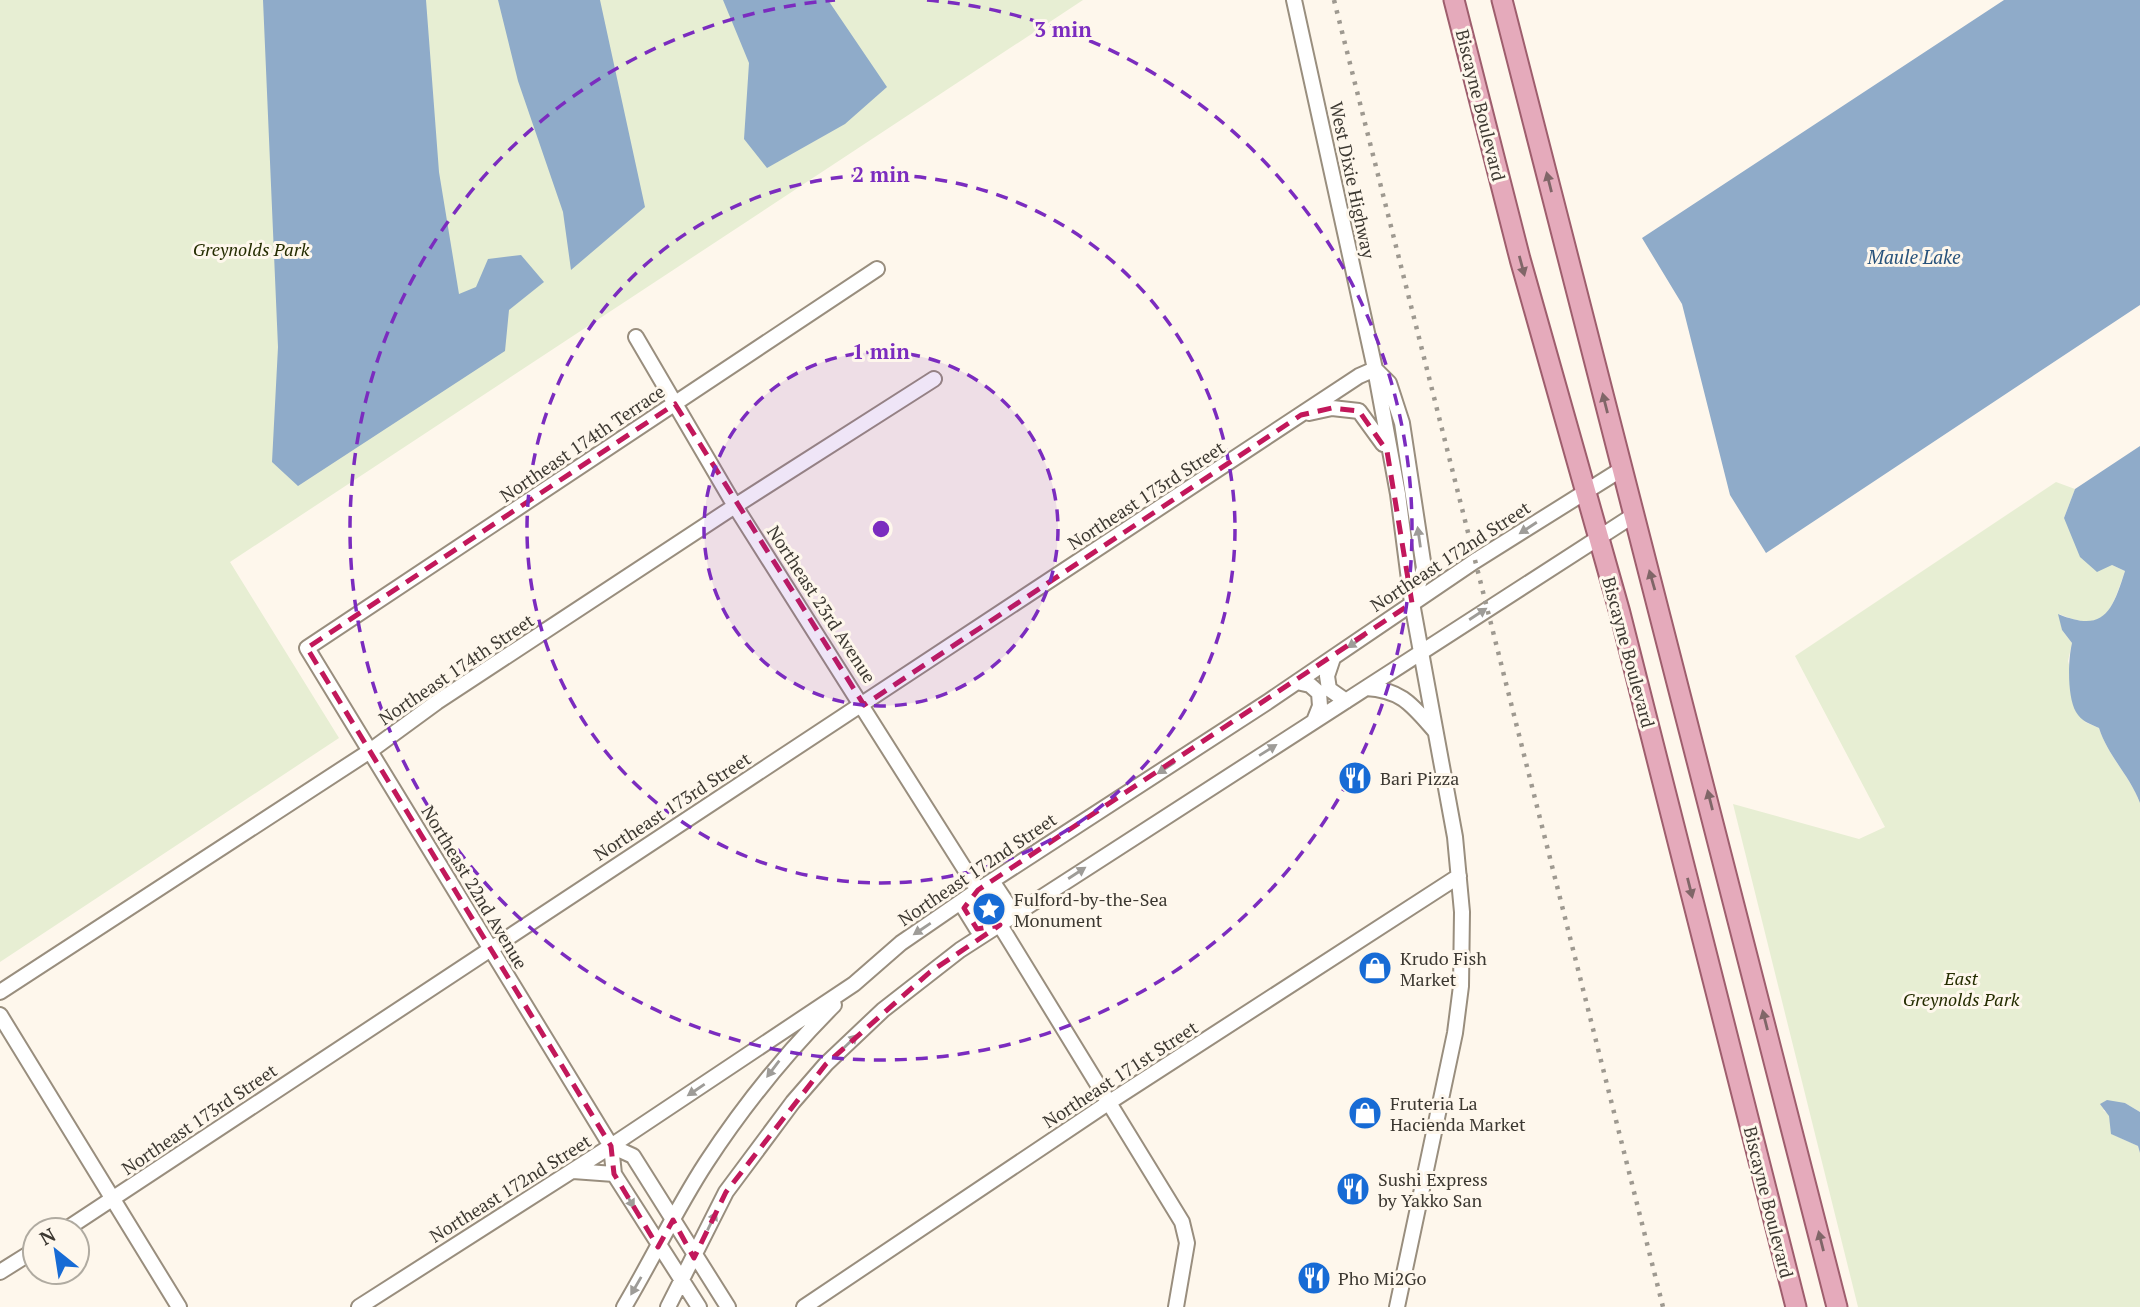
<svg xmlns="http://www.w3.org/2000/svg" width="2140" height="1307" font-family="'PT Serif',serif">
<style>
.green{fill:#e7eed3}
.water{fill:#8fabc9}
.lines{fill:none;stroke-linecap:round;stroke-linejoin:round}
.minor-casing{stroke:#998e7e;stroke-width:18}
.major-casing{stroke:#9e5e6d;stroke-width:23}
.minor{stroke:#fff;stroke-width:14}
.major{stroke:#e5aabb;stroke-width:19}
.rail{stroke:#9e9990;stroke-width:4.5;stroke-dasharray:3.5 7;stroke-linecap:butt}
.oneway{fill:#806668}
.oneway2{fill:#9e9c98}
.marked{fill:none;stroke:#c2185b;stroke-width:5;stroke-dasharray:14 9;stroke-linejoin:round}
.ring{fill:none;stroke:#7b2cbf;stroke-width:3.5;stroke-dasharray:12 9}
.labels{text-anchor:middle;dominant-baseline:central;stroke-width:6;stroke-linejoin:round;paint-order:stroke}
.street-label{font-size:18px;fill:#3c3831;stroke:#fef7ec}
.park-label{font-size:18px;font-style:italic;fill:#252d00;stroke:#fef7ec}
.poi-label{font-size:18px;fill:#3c3831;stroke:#fef7ec;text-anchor:start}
.water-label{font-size:19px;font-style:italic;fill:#27527b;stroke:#fef7ec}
.centre{fill:#7b2cbf;stroke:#fef7ec;stroke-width:3.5}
.ring-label{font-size:21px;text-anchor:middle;font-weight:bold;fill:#7b2cbf;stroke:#fef7ec;stroke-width:6;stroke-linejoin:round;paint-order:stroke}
</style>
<rect width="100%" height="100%" fill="#fef7ec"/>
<path class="green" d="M0,0H1083L230,562L339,738L0,962Z
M2056,482L2075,489L2064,518L2112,565L2125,571C2111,611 2106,634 2059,614L2062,630L2072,643L2068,661L2085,722L2099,728C2108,756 2130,776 2140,803V1112L2125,1103L2103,1110L2109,1115L2112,1134L2138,1146L2140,1153V1307H1858L1733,804L1859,839L1885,827L1795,656Z"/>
<path class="water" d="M263,0H426L439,172L459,294L476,287L488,259L521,255L544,282L509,310L505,351L298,486L272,462L278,347Z
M498,0H600L645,207L571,270L563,212L518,81Z
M723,0H828L887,87L845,124L767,168L744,139L749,63Z
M2004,0H2140V305L1766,553L1730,495L1682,304L1642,238Z
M2140,446V803C2130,776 2108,756 2099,728C2090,724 2081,721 2076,712C2067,696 2068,660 2072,643L2062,630L2058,614C2104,633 2112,612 2125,571L2112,565L2097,572L2080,557L2064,518L2075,489Z
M2107,1100L2125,1103L2140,1112V1153L2138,1146L2111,1134L2109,1116L2100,1104Z"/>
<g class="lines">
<defs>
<path id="minor" d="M1294,0L1375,369L1398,494L1412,603L1455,837L1462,912L1461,986L1455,1033L1397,1307
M636,337L735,506L978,890
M1375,369L1389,383L1402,423L1424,568L1414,598
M1309,413L1332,408L1359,411L1383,444
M1333,658L1327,676L1329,689L1346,701
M1297,682L1310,685L1319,693L1320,706L1314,721
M1366,688C1402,690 1412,705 1435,731
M996,887L1010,908L1000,925L977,929L964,908L978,890Z
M1000,925L1182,1222L1187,1243L1176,1307
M0,992L370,751L437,702L735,506L934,379
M0,1015L179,1307
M611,1146L633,1156L728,1307
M573,1171L614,1174
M65,1230L1359,376L1375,369
M0,1272L35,1250
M359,1307L611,1146L854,984L901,943L978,890L1269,701L1475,561L1622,469
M624,1307C652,1260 676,1209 706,1163C744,1105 785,1054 834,1005
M668,1307L726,1192L793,1102L826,1064L883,1010L960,950L1634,515
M699,1307L614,1174L611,1146L307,648L877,269
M804,1307L1108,1103L1459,876"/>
<path id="major" d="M1454,0L1520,259L1620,613L1796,1307
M1502,0C1613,436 1727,871 1837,1307"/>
</defs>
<use href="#minor" class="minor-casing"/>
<use href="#major" class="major-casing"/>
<use href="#minor" class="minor"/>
<use href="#major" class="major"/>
<path class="rail" d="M1334,0L1663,1307"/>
</g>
<defs><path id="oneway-solid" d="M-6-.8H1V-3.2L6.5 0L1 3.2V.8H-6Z" transform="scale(1.75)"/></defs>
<g class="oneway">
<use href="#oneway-solid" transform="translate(1549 182) rotate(-104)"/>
<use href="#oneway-solid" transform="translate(1522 266) rotate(75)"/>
<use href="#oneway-solid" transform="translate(1605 403) rotate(-104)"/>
<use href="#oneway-solid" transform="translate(1652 580) rotate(-106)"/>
<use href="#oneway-solid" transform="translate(1710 800) rotate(-104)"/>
<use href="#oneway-solid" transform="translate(1690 888) rotate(76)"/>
<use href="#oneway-solid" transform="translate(1765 1020) rotate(-104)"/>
<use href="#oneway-solid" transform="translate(1821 1241) rotate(-104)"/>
</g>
<g class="oneway2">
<use href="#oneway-solid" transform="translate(1528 528) rotate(147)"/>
<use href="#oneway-solid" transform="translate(1419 537) rotate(-98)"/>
<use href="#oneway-solid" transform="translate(1478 614) rotate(-33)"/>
<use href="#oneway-solid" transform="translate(1356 642) rotate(146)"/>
<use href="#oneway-solid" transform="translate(1268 750) rotate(-32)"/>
<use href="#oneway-solid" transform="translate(1166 768) rotate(147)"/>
<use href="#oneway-solid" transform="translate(1077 873) rotate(-33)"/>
<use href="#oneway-solid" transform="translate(922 929) rotate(146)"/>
<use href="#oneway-solid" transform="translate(850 1042) rotate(-44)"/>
<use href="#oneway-solid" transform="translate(773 1069) rotate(127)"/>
<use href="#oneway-solid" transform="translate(696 1090) rotate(146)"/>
<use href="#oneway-solid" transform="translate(629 1199) rotate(59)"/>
<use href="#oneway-solid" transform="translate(712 1221) rotate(-64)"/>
<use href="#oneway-solid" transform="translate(636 1286) rotate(120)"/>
</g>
<path class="marked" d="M675,404L864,705L1301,415L1332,408L1359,411L1387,451L1412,603L978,890L964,908L977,929L1000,925L930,972L826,1064L726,1192L694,1258L673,1220L658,1247L614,1174L611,1146L307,648Z"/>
<circle cx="881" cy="529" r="177" fill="#7b2cbf" fill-opacity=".12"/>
<g class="ring">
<circle cx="881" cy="529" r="177"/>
<circle cx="881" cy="529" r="354"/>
<path d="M927 0A531 531 0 1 1 835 0"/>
</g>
<defs>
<symbol id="restaurant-disc" viewBox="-11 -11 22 22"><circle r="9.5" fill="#176bd5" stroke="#fef7ec"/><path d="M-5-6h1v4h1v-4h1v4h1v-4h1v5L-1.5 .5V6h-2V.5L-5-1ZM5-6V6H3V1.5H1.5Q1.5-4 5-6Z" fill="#fff"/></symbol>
<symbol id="sight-disc" viewBox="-11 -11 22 22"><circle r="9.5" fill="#176bd5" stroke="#fef7ec"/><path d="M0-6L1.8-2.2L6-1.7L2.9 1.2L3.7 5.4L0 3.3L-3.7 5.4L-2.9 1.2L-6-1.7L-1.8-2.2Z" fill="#fff"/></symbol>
<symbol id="shop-disc" viewBox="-11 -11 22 22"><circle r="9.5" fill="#176bd5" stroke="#fef7ec"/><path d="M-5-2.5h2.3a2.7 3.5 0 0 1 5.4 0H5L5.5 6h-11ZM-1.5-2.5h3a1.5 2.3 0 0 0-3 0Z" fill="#fff"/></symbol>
</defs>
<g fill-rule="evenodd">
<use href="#restaurant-disc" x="1336" y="759" width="38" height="38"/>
<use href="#sight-disc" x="970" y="890" width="38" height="38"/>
<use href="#shop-disc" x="1356" y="949" width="38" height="38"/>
<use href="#shop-disc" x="1346" y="1094" width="38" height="38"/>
<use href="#restaurant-disc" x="1334" y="1170" width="38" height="38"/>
<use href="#restaurant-disc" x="1295" y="1259" width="38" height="38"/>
</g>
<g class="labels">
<g class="street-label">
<text transform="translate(1481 105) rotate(76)">Biscayne Boulevard</text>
<text transform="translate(1353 180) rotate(78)">West Dixie Highway</text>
<text transform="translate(582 443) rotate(-34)">Northeast 174th Terrace</text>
<text transform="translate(1146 495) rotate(-33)">Northeast 173rd Street</text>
<text transform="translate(1450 556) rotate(-33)">Northeast 172nd Street</text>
<text transform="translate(822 604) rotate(57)">Northeast 23rd Avenue</text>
<text transform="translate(1629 652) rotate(75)">Biscayne Boulevard</text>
<text transform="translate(456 669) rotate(-34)">Northeast 174th Street</text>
<text transform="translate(672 806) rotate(-33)">Northeast 173rd Street</text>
<text transform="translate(977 869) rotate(-34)">Northeast 172nd Street</text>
<text transform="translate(475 887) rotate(59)">Northeast 22nd Avenue</text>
<text transform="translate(1120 1074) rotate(-33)">Northeast 171st Street</text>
<text transform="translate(199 1119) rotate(-34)">Northeast 173rd Street</text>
<text transform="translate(510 1188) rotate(-32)">Northeast 172nd Street</text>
<text transform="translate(1769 1202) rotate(76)">Biscayne Boulevard</text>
</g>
<g class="park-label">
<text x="251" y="249">Greynolds Park</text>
<text x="1961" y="978">East<tspan x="1961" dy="21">Greynolds Park</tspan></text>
</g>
<g class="poi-label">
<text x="1380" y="778">Bari Pizza</text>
<text x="1014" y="899">Fulford-by-the-Sea<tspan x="1014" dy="21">Monument</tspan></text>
<text x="1400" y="958">Krudo Fish<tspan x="1400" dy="21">Market</tspan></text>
<text x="1390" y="1103">Fruteria La<tspan x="1390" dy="21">Hacienda Market</tspan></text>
<text x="1378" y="1179">Sushi Express<tspan x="1378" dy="21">by Yakko San</tspan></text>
<text x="1338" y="1278">Pho Mi2Go</text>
</g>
<g class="water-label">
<text x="1914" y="256">Maule Lake</text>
</g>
</g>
<circle cx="881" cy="529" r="10" class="centre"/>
<g class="ring-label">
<text x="1063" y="37">3 min</text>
<text x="881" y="182">2 min</text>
<text x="881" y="359">1 min</text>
</g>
<g transform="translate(56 1251) rotate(330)"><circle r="33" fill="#fef7ec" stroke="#b0aba1" stroke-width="2"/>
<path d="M0-5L12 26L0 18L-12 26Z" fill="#176bd5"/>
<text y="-10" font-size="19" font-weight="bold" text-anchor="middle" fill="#3c3831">N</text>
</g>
</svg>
